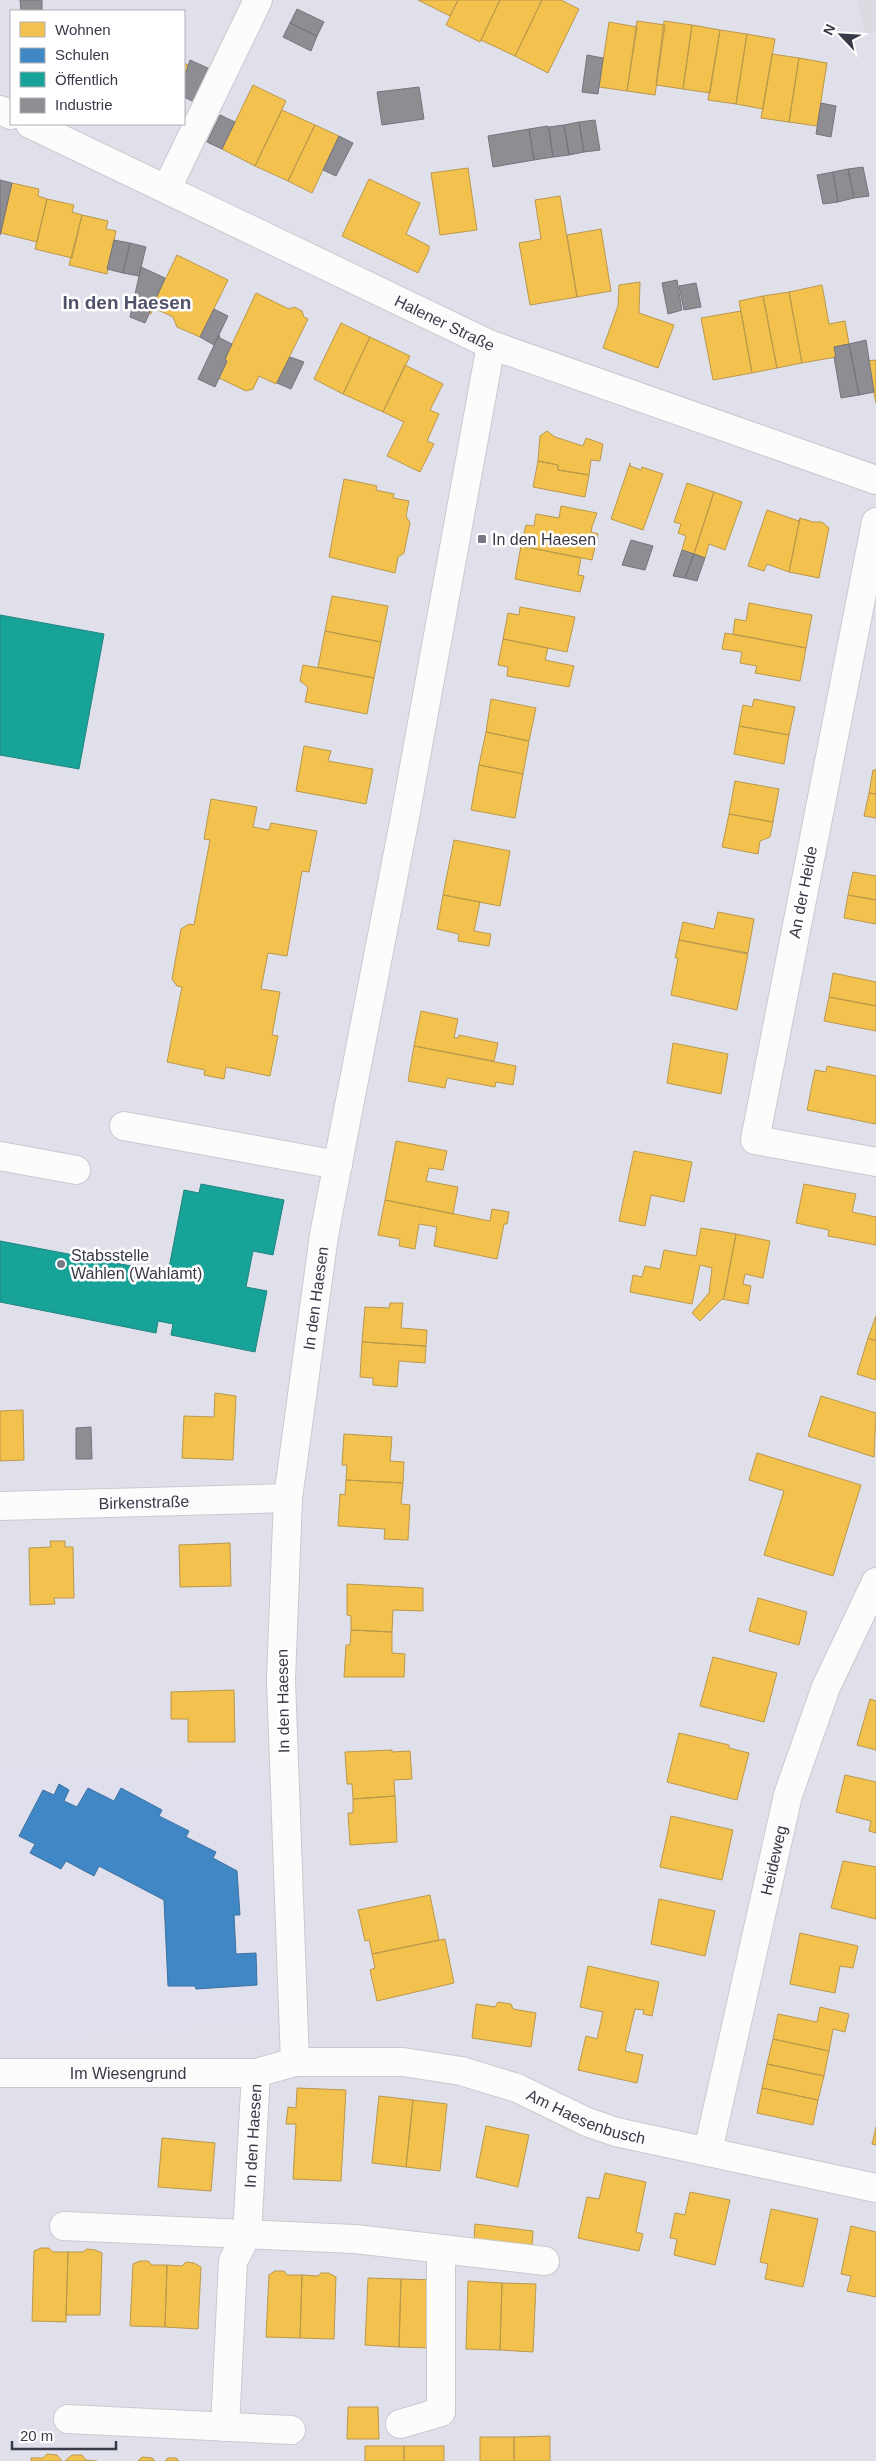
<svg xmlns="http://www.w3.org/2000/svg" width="876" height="2461" font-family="Helvetica,sans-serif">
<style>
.residential{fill:#e0e0eb;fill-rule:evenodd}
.education{fill:#dfdfee}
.parking{fill:#dbdbe2}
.homes{fill:#f2c14e;stroke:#ba984c}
.schools{fill:#3f88c5;stroke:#3d71a0}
.public{fill:#17a398;stroke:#218480}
.industry{fill:#8d8d92;stroke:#74747c}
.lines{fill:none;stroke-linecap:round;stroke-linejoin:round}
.minor-casing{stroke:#c9cacf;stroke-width:30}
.minor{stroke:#fcfcfd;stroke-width:28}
.poi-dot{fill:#777883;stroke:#fff;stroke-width:2}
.labels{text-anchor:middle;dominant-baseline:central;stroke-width:5;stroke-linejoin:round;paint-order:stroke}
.street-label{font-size:16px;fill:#383a48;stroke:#fff}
.poi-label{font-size:16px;fill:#383a48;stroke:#fff;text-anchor:start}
.quarter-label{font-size:19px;font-weight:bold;fill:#50536a;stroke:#fff}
</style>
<rect width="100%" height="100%" fill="#ececf1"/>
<path class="residential" d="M0,0H876V2461H0ZM11,11H184V124H11Z"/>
<path class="education" d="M259,1763L260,1833L274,2020L0,2041V1773Z"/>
<path class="parking" d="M857,0H876V32L865,35Z"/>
<path class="homes" d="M418,0H458L450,16Z
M458,0H500L480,42L446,25Z
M500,0H542L515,56L481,40Z
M542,0H561L579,9L548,73L515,56Z
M637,21L665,25L655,95L627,91Z
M664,21L692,25L683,89L656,85Z
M609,22L637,27L627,91L599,87Z
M692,25L720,30L710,93L683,89Z
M720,30L747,34L736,104L708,100Z
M747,34L775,39L763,109L736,104Z
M772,54L799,58L789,122L761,118Z
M799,58L827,63L817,126L789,122Z
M184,63L190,66L184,78Z
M253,85L286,101L255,166L222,149Z
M282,110L315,125L288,181L255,166Z
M315,125L339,136L312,193L288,181Z
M468,168L477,230L440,235L431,173Z
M369,179L420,203L406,234L429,246V250L418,273L342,236Z
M12,183L39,189L38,196L47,199L37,242L1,233Z
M560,196L577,297L530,305L519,243L541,239L535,200Z
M47,199L74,205L72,212L82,215L72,258L35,249Z
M82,215L108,221L106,229L116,231L107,274L69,265Z
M601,229L611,291L577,297L567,235Z
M177,255L228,280L200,337L177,327L173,317L154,308L151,314L149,313Z
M640,282L639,313L674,325L658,368L603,348L618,306L619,285Z
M822,285L829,324L845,321L849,344L834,347L836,357L802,363L789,292Z
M789,292L802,363L777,368L763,296Z
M256,293L289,309L294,307L302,311L304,317L308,319L276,384L259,376L253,389L246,391L219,378L227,361L225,359Z
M763,296L777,368L752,373L739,301Z
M741,311L752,373L713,380L701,318Z
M341,323L370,337L343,394L314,379Z
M370,337L410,356L383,412L343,394Z
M876,360V403L867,361Z
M405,365L443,384L430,410L439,414L427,441L434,444L420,472L387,456L404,422L383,412Z
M547,431L555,437L583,446L586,438L603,444L600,461L591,460L589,475L558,470V465L538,461L540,436Z
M538,461L558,465V470L589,475L585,497L533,487Z
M630,463V466L641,470L642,467L663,474L643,530L611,519Z
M344,479L377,486L376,490L394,494L393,498L409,501L406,516L410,523L404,553L398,557L395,573L329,557Z
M687,483L714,492L694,554L682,550L686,536L678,533L681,524L674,522Z
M714,492L742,502L725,550L709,544L705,558L694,554Z
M561,506L597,513L592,527L591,532L598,534L592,560L521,546L526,525L534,526L536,514L559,518Z
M767,510L799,521L800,518L789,572L767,564L764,571L748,566Z
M800,518L813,522H822L829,528L819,578L789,572Z
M521,546L581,558L578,575L584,576L580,592L515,579Z
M332,596L388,606L381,642L325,631Z
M749,603L812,615L806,648L733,634L735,619L746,621Z
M520,607L575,617L567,652L503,639L508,613L519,615Z
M325,631L381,642L374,678L318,667Z
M725,633L806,648L800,681L755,673L757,666L740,663L742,652L722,649Z
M503,639L548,648L545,660L574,666L569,687L507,676L508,667L498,665Z
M303,665L374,678L367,714L305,702L308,687L300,681Z
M491,699L536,708L529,741L486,732Z
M754,699L795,707L789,735L739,726L743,705L752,707Z
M739,726L789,735L784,764L734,754Z
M486,732L529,741L523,774L479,765Z
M304,746L331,751L328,761L373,769L366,804L296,791Z
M479,765L523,774L515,818L471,810Z
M873,770H876V794L869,793Z
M735,781L779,789L773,822L729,814Z
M869,793L876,794V818L864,816Z
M211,799L257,807L253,827L269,830L271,823L317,831L309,872L302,871L287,956L268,953L261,989L280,992L272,1035L278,1036L270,1076L226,1067L224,1079L204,1075L205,1070L167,1062L182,987L177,986L172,979L181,929L189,924L194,925L210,840L204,839Z
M729,814L773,822L770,837L760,841L758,854L722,847Z
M454,840L510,851L500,906L443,895Z
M853,872L876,876V900L848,895Z
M443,895L480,902L474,931L491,934L489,946L458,941L459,934L437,929Z
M848,895L876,900V924L844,918Z
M718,912L754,919L748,953L679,940L683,922L714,929Z
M679,940L748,954L737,1010L671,995L678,958H675Z
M833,973L876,982V1006L829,997Z
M829,997L876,1006V1031L824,1021Z
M421,1011L458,1019L454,1038H458L459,1035L498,1043L494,1061L414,1046Z
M673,1043L728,1054L721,1094L667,1083Z
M414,1046L516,1066L513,1085L496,1082L495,1087L447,1078L445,1088L408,1081Z
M827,1066L876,1076V1124L807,1110L815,1070L826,1072Z
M396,1141L447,1151L443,1170L429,1168L426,1181L458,1187L453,1214L385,1200Z
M634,1151L692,1162L684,1202L651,1195L645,1226L619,1221Z
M804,1184L856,1194L852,1212L876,1217V1245L828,1236L829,1230L796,1223Z
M385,1200L490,1221L492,1209L509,1212L507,1224H504L497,1259L434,1246L437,1227L419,1224L415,1249L399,1246L400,1239L378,1235Z
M701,1228L736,1234L724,1297L700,1321L692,1313L709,1293L712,1268L700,1265L692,1304L630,1292L633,1275L642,1277L645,1266L660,1269L664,1250L696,1256Z
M736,1234L770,1241L763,1278L745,1274L743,1284L751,1286L748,1304L722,1299L724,1297Z
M390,1303H403L401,1328L427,1330L426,1346L362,1342L365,1307L389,1308Z
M876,1316V1341L868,1338Z
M868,1338L876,1341V1380L857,1374Z
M362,1342L426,1346L425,1363L399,1361L397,1387L373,1385V1378L360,1377Z
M215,1393L236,1396L233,1460L182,1458L184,1416L214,1417Z
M821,1396L876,1413L874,1457L808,1436Z
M23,1410L24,1460L0,1461V1411Z
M344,1434L392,1437L390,1461L404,1462L403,1483L346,1480L347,1465H342Z
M757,1453L861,1485L833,1576L764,1555L784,1491L749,1480Z
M346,1480L403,1483L401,1504L410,1505L408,1540L384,1539L385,1529L338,1526L340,1494L345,1495Z
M50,1541H65V1547H73L74,1598H54L55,1604L30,1605L29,1548L51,1547Z
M230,1543L231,1586L180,1587L179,1545Z
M347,1584L423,1588V1611L393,1610L392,1632L351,1630V1616L347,1615Z
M758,1598L807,1612L799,1645L749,1631Z
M351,1630L392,1632V1653L405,1654L404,1677H344L346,1645H350Z
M713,1657L777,1673L764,1722L700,1706Z
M234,1690L235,1742H188V1719H171V1692Z
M870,1699L876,1701V1750L857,1745Z
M679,1733L729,1745V1748L749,1753L737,1800L667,1782Z
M392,1750V1752L410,1751L412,1779L394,1780L395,1796L353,1799L352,1784H347L345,1752Z
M845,1775L876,1782V1833L869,1831L871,1821L836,1812Z
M395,1796L397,1842L350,1845L348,1813H353V1799Z
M671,1816L733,1830L722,1880L660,1867Z
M843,1861L876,1867V1919L831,1908Z
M430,1895L439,1940L372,1954L369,1940L365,1941L358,1910Z
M659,1899L715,1911L705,1956L651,1944Z
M800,1933L858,1946L853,1968L840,1966L835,1993L790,1984Z
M445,1939L454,1983L377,2001L370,1970L375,1968L372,1954Z
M588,1966L659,1982L652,2016L643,2014L644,2010L635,2009L625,2051L643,2055L637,2083L578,2070L586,2036L597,2039L603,2012L580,2007Z
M498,2002L511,2004L513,2009L536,2013L531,2047L472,2038L476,2004L495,2007Z
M820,2007L849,2014L845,2032L833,2029L829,2051L773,2039L778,2014L817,2022Z
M773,2039L829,2051L824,2076L767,2064Z
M767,2064L824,2076L818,2100L762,2088Z
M297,2088L346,2090L341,2181L293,2179L296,2124H286L288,2107L296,2108Z
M762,2088L818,2100L813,2125L757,2113Z
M379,2096L413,2100L406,2167L372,2163Z
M413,2100L447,2104L440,2171L406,2167Z
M486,2126L529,2135L518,2187L476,2177Z
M876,2127V2145L872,2144Z
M162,2138L215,2143L211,2191L158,2187Z
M605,2173L646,2182L636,2232L643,2234L639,2251L578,2238L587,2197L599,2199Z
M690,2192L730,2200L715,2265L674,2255L677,2239L670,2238L675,2213L685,2215Z
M771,2209L818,2219L803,2287L765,2279L768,2264L760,2262Z
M475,2224L533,2231L532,2247L474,2240Z
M851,2226L876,2232V2297L847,2291L851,2276L841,2274Z
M41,2248H49L53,2252H68L66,2322L32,2321L34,2251Z
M87,2249L95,2250L102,2253L100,2315H66L68,2252H83Z
M140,2261H148L152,2265H167L165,2327L130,2326L133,2264Z
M186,2262L194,2263L201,2267L198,2329L165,2327L167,2265L182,2266Z
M275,2271H284L287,2275H302L300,2338L266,2337L269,2275Z
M321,2273H329L336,2277L334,2339L300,2338L302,2275L318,2276Z
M368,2278L401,2279L399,2347L365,2345Z
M401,2279L435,2280L433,2348L399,2347Z
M468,2281L502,2283L500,2350L466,2349Z
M502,2283L536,2284L533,2352L500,2350Z
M348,2407H378L379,2439H347Z
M550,2436V2461H514V2437Z
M480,2437H514V2461H480Z
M365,2446H404V2461H365Z
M404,2446H444V2461H404Z
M47,2454L57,2455L62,2461H31V2458H43Z
M72,2455H82L86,2460L97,2461H65Z
M142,2457L152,2458L155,2461H138Z
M168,2458H176L179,2461H165Z"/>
<path class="schools" d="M59,1784L69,1790L64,1801L77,1807L88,1788L114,1801L121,1788L162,1810L159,1816L189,1831L186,1837L216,1852L213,1858L237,1871L240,1915H234L236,1954L256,1953L257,1985L196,1989L195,1986H168L164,1900L99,1866L94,1876L66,1861L61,1869L30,1853L35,1844L19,1836L43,1790L54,1795Z"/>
<path class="public" d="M0,615L104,634L79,769L0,755Z
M201,1184L284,1200L273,1255L253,1251L246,1287L267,1291L255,1352L171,1335L173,1324L158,1321L156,1333L0,1302V1241L168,1273L184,1190L199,1193Z"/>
<path class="industry" d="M20,0H42V11H21Z
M297,9L324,22L317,36L290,23Z
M290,23L317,36L311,51L283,37Z
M587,55L603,58L598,94L582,92Z
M190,60L210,69L194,102L184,97V78Z
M419,87L424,119L382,125L377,92Z
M821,103L836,106L831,137L816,134Z
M220,115L235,122L222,149L207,142Z
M595,120L600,150L584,152L579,122Z
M579,122L584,152L569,155L564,125Z
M564,125L569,155L553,157L549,127Z
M548,126L553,157L534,160L529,129Z
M529,129L534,160L493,167L488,136Z
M339,136L353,143L336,176L323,170Z
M863,167L869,196L854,198L848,169Z
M848,169L854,198L838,202L833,172Z
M833,172L838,202L823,204L817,175Z
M0,180L12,183L0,235Z
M114,240L130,243L123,273L107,269Z
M130,243L146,247L139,276L123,273Z
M141,267L165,278L145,323L130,317Z
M677,280L682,310L668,314L662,283Z
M696,283L701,307L684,310L679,286Z
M214,309L228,316L214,345L200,337Z
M219,335L220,338L232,344L225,359L227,361L215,387L198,379Z
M866,340L874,392L859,395L849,344Z
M849,344L859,395L841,398L834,357H836L834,347Z
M290,357L304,362L291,389L277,383Z
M631,540L653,546L645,570L622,565Z
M682,550L694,554L685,578L673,576Z
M694,554L705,558L697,581L685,578Z
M91,1427L92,1459H76V1428Z"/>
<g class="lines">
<defs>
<g id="minor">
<path d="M0,110L11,115"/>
<path id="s1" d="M30,124L491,345L876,480"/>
<path d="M167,188L258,0"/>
<path d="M876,522L755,1140L876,1162"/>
<path d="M124,1126L338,1165"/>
<path d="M0,1156L76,1170"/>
<path id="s2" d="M0,1506L288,1498"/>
<path id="s3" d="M295,2062L281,1680L288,1498L324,1235L404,822L491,345"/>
<path id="s4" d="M0,2073H256"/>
<path id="s5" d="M708,2151L788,1795L826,1687L876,1582"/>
<path d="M64,2226L355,2239L545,2261"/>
<path d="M68,2419L291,2430"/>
<path d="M400,2424L441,2412V2249"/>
<path id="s6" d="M225,2427L233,2261L247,2235L256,2073L295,2062H403L461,2071L517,2088L587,2122L616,2132L876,2188"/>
</g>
</defs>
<use href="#minor" class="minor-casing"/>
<use href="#minor" class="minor"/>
</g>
<g class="poi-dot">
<rect x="477" y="534" width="10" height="10" rx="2.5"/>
<circle cx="61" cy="1264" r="5"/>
</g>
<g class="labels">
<g class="street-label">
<text stroke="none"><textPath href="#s1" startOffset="460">Halener Straße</textPath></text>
<text transform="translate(803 892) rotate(-79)">An der Heide</text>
<text stroke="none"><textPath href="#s3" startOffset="766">In den Haesen</textPath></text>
<text stroke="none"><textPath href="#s2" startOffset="144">Birkenstraße</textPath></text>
<text transform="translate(283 1701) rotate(-91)">In den Haesen</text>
<text stroke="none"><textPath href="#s5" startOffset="298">Heideweg</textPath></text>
<text stroke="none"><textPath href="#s4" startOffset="128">Im Wiesengrund</textPath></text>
<text stroke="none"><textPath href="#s6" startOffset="699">Am Haesenbusch</textPath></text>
<text stroke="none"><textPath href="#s6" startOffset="295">In den Haesen</textPath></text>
</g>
<g class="poi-label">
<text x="492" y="539">In den Haesen</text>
<text x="71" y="1255">Stabsstelle<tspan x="71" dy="18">Wahlen (Wahlamt)</tspan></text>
</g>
<g class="quarter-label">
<text x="127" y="302">In den Haesen</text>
</g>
</g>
<rect x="10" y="10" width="175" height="115" fill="#ffffff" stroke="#afb0b6"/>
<rect x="20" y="22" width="25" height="15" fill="#f2c14e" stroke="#afb0b6"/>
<text x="55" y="35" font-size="15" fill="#383a48">Wohnen</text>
<rect x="20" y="48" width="25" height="15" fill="#3f88c5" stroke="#afb0b6"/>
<text x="55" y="60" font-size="15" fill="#383a48">Schulen</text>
<rect x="20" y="72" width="25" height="15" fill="#17a398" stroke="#afb0b6"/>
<text x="55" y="85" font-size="15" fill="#383a48">Öffentlich</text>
<rect x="20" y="98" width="25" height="15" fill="#8d8d92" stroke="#afb0b6"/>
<text x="55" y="110" font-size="15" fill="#383a48">Industrie</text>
<g transform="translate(841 35) rotate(295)" stroke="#ffffff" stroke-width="4" paint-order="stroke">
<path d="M0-4L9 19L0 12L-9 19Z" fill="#383a48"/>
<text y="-8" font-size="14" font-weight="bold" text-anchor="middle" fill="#383a48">N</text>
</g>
<path d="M12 2441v8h104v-8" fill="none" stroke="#383a48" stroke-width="2.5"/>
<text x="20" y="2441" font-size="15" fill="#383a48" stroke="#ffffff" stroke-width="4" paint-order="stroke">20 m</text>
</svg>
